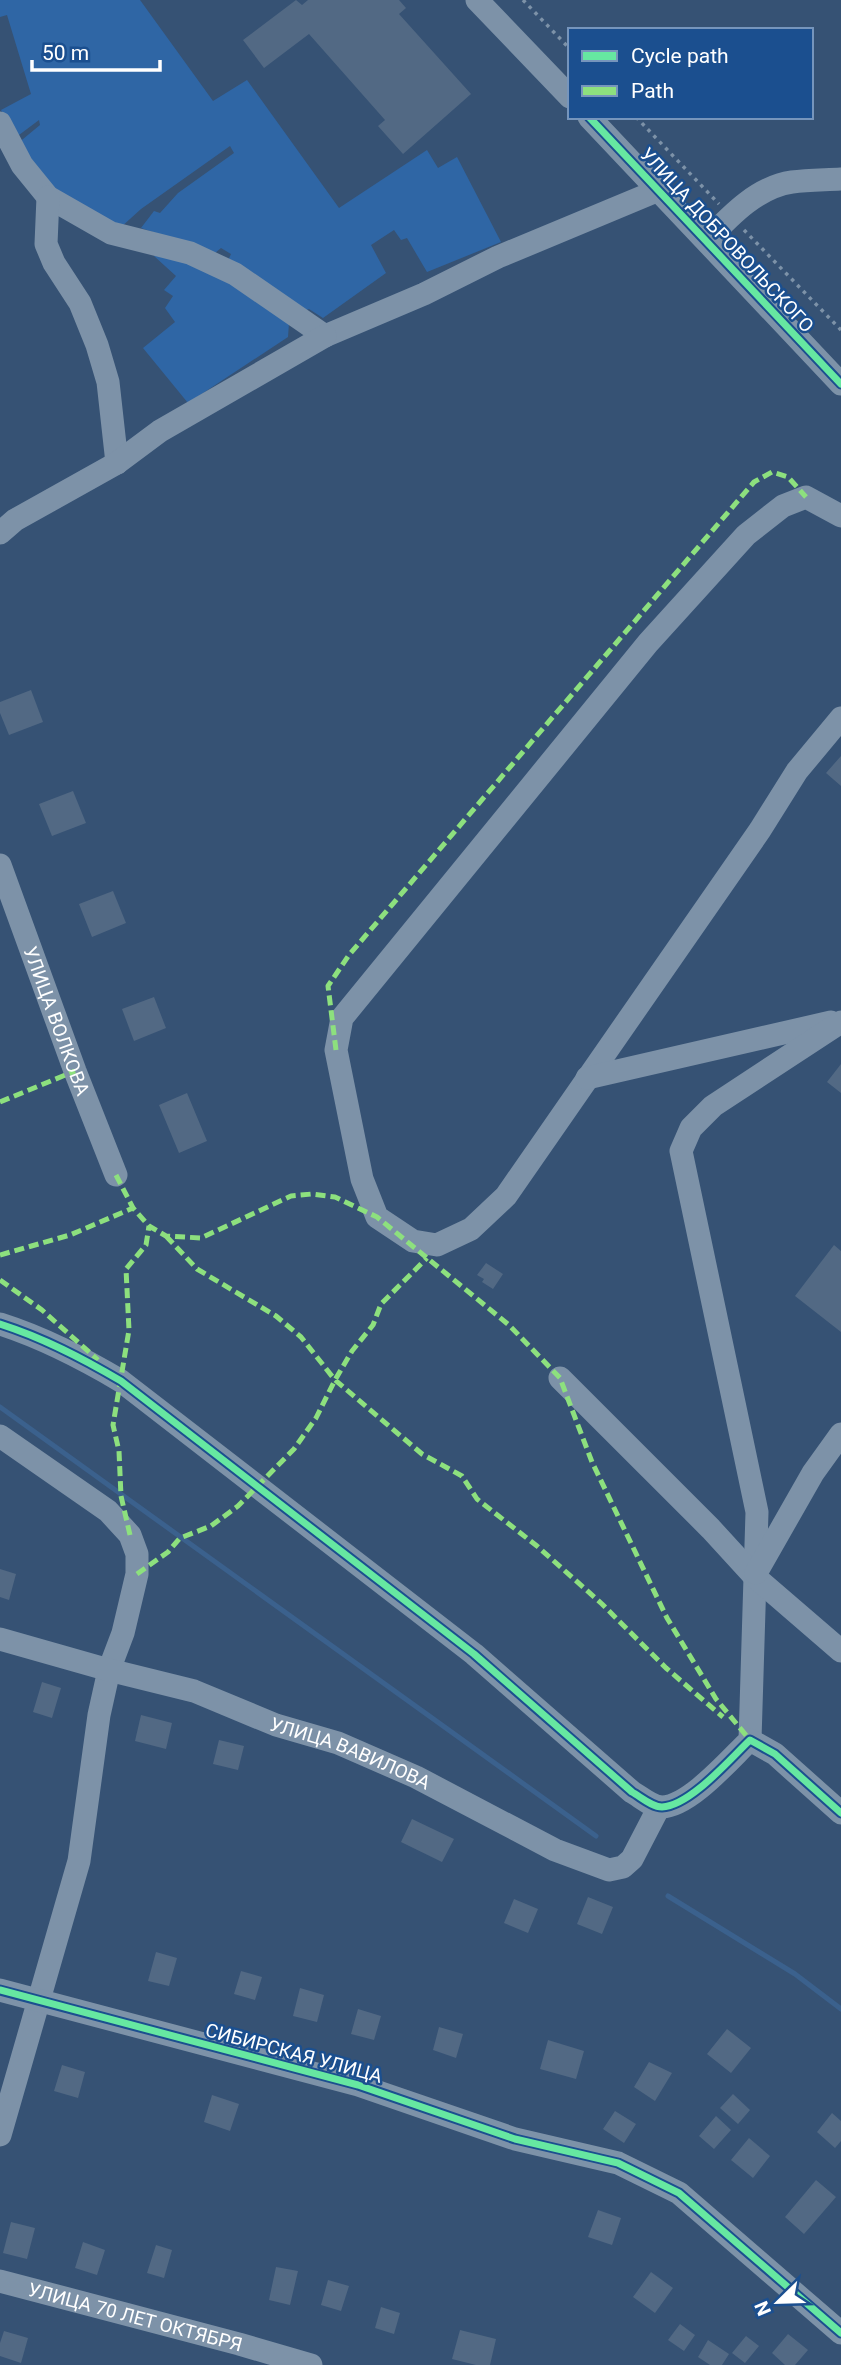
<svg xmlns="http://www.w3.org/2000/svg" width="841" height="2365" font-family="Roboto,sans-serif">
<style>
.green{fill:#2f66a5}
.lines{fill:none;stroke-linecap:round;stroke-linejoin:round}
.stream{stroke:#3b618d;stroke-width:5}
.building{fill:#526984}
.path{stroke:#7d92a8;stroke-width:3.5;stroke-dasharray:3.5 5;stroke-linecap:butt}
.minor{stroke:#7d92a8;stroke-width:23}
.quiet{stroke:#8de07e;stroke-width:5;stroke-dasharray:10 5;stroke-linecap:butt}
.cycleway-casing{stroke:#1b4f8f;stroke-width:11}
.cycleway{stroke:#66e7a1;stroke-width:7}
.labels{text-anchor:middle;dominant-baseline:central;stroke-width:5;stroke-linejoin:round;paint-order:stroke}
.street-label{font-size:19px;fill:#fff;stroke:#1b4f8f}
</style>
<rect width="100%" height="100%" fill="#365274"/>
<path class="green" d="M0,0H140L213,101L247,80L339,208L427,150L438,168L457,157L501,242L427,272L407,238L401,240L394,230L371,245L386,273L323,318L309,309L304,311L282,297V293L258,277L227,263L231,254L221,248L215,253L141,228L154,211L160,213L178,193L234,153L230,146L141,209L120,228L61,196L17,144L40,125L39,120L15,138L1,110L31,94L7,15L0,17Z
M161,251L206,266L289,323L288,337L188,403L143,348L175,322L165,308L173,296L164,290L176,276L154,256Z"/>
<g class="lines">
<path class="stream" d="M0,1407L596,1836
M668,1896L795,1974L841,2009"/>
</g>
<path class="building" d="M296,0L302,5L308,0H399L406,8L399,14L471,94L403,154L378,126L385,120L309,34L264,68L243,40Z
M31,690L43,722L9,735L0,713V702Z
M841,756V786L826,773Z
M73,791L86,823L52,836L39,804Z
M113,891L126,923L92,937L79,904Z
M154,997L166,1028L134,1041L122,1009Z
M841,1064V1093L827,1082Z
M187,1093L207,1141L179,1153L159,1105Z
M834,1245L841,1251V1332L795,1296Z
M486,1263L503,1274L493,1289L482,1282L484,1279L477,1275Z
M0,1569L16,1574L9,1600L0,1597Z
M42,1682L61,1688L52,1718L33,1712Z
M141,1715L172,1723L166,1749L135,1741Z
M219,1740L244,1746L238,1770L213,1764Z
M412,1819L454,1839L442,1862L401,1842Z
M588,1897L613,1907L602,1934L577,1924Z
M514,1899L538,1909L528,1933L504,1923Z
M156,1952L177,1958L169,1986L148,1981Z
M241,1971L262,1977L255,2000L234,1994Z
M300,1988L324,1995L317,2022L293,2016Z
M358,2009L381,2016L374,2040L351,2034Z
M439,2027L463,2034L456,2058L433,2050Z
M727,2029L751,2048L731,2073L707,2054Z
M548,2040L584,2051L576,2079L540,2069Z
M649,2062L672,2073L655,2101L634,2087Z
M62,2065L85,2072L78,2098L54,2091Z
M733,2094L750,2110L738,2124L720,2108Z
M212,2095L239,2104L230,2131L204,2122Z
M615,2111L636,2124L624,2143L603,2129Z
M832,2113L841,2121V2141L835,2148L817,2132Z
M716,2116L731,2130L714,2149L699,2136Z
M749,2138L770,2156L753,2178L731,2160Z
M816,2180L836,2197L804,2234L785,2217Z
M598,2210L621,2218L612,2245L588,2237Z
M11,2222L35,2228L27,2259L3,2253Z
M83,2242L105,2250L97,2275L75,2268Z
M156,2245L172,2250L164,2278L147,2273Z
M276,2267L298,2271L290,2305L269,2300Z
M651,2272L673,2288L655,2313L633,2297Z
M328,2280L349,2286L341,2311L321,2305Z
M381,2307L400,2313L394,2334L375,2328Z
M680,2324L695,2335L684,2351L668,2340Z
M460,2330L496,2339L490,2365H476L452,2359Z
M4,2331L28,2338L21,2363L0,2356V2343Z
M788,2334L808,2350L795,2365H785L772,2353Z
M746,2336L759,2346L745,2363L732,2353Z
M708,2340L729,2354L722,2365H710L698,2357Z"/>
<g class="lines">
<path class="path" d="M523,0L570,49
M636,117L719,204
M744,230L841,330"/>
<g class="minor">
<path d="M477,0L570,97"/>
<path d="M589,117L841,384"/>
<path d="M0,123L22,165L48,197L111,233L190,253L235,274L325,336L424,294L498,257L659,190"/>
<path d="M48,197L46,244L54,263L80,303L97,345L108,382L117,463"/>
<path d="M707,240C730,216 757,187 792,182C808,180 825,180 841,179"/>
<path d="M841,516L806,497L783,506L746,535L648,643L342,1018L336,1050L362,1179L377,1217L413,1241L437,1245L471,1229L506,1196L760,830L797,771L841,718"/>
<path d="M0,533L15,520L117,463L160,431L325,336"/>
<path id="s1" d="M0,865L75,1071L116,1175"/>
<path d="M587,1078L831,1022"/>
<path d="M0,1324C44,1338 82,1358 121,1381L474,1654L632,1792C641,1797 652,1807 662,1807C690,1806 730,1759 750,1740L757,1512L681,1151L691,1128L713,1106L841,1022"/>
<path d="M560,1378L711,1529L754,1576L841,1651"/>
<path d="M0,1436L108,1511L130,1535L137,1554V1574L123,1633L109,1670L99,1715L79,1861L0,2135"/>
<path d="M756,1573L813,1473L841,1434"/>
<path id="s2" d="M0,1639L109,1670L194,1691L276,1725L338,1743L416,1777L555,1850L609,1870L623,1867L632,1859L659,1807"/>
<path d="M750,1740L775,1754L841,1813"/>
<path d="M0,1990L358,2085L515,2139L618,2163L679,2193L841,2333"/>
<path id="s3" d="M0,2281L239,2344L311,2365"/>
</g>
<path class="quiet" d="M336,1050L328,986L349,955L754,482L772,472L788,477L806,497
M0,1102L75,1071
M116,1175L133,1208L149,1226L166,1236L201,1238L291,1196L312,1194L335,1197L377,1217L509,1325L560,1378L592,1462L667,1618L716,1699L750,1740
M166,1236L197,1269L276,1316L301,1337L335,1380L422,1454L462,1476L477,1499L537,1546L602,1604L666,1668L723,1717
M0,1255L70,1235L133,1208
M0,1280L42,1310L98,1360
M130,1535L121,1496L119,1451L113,1425L129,1330L126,1269L146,1245L149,1226
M137,1574L168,1552L180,1538L211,1526L238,1506L294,1449L316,1418L335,1380L352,1351L373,1325L381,1304L427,1258"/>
<defs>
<path id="cycleway" d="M589,117L841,384
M0,1324C44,1338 82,1358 121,1381L474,1654L632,1792C641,1797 652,1807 662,1807C690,1806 730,1759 750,1740L775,1754L841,1813
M0,1990L358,2085L515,2139L618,2163L679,2193L841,2333"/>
</defs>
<use href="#cycleway" class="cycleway-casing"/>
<use href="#cycleway" class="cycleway"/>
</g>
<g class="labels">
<g class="street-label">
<text transform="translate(727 240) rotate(47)">УЛИЦА ДОБРОВОЛЬСКОГО</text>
<text stroke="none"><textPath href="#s1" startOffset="166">УЛИЦА ВОЛКОВА</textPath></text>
<text stroke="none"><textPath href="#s2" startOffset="369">УЛИЦА ВАВИЛОВА</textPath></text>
<text transform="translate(294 2053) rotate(15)">СИБИРСКАЯ УЛИЦА</text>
<text stroke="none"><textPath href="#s3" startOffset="140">УЛИЦА 70 ЛЕТ ОКТЯБРЯ</textPath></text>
</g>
</g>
<rect x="568" y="28" width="245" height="91" fill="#1b4f8f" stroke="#7695bc" stroke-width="2"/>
<rect x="582" y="51" width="35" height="10" fill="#66e7a1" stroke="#7695bc" stroke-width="2"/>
<text x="631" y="63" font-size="21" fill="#ffffff">Cycle path</text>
<rect x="582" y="86" width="35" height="10" fill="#8de07e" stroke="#7695bc" stroke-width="2"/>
<text x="631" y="98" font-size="21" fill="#ffffff">Path</text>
<g transform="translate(778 2302) rotate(247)" stroke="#1b4f8f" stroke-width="5" paint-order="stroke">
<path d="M0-5L12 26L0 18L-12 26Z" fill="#ffffff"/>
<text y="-10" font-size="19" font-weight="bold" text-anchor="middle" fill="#ffffff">N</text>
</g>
<path d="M32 60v10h128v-10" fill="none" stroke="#ffffff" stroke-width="3.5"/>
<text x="42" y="60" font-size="21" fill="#ffffff" stroke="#1b4f8f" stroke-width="5" paint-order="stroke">50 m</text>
</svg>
